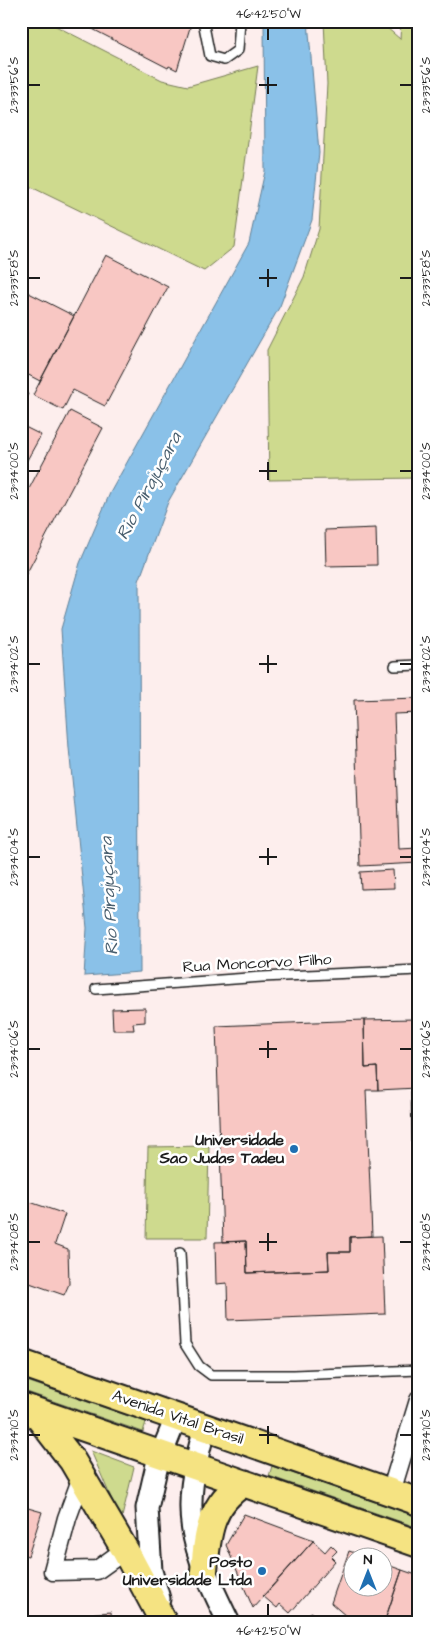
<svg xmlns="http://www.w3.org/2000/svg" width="440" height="1644" font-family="'Architects Daughter',sans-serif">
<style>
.green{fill:#ceda8e;stroke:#757b55}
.water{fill:#8ac1e8;stroke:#5e7f96}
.building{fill:#f8c7c3;stroke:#1c1c1c}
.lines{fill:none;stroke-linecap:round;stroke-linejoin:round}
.service-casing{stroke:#1c1c1c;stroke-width:12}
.minor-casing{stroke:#1c1c1c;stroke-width:21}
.tertiary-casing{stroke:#1c1c1c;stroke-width:25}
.primary-casing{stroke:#1c1c1c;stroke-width:30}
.service{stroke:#fff;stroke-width:9}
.minor{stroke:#fff;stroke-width:18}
.tertiary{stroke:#fff;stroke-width:21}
.primary{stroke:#f5e382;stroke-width:26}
.ticks{fill:none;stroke:#1c1c1c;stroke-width:2}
.poi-dot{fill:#1f6fb2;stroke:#fff;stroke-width:2}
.labels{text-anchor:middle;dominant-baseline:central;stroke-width:5;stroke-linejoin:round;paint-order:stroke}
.street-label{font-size:16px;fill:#1c1c1c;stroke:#fff}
.poi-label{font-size:16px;font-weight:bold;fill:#1c1c1c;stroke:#fff;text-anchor:end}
.water-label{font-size:18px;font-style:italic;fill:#485e6e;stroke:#fff}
.neatline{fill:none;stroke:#1c1c1c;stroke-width:2}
.ticks-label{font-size:12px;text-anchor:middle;fill:#1c1c1c}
</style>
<rect width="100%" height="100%" fill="#fdeeed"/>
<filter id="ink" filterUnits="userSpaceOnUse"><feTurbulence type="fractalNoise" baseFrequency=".02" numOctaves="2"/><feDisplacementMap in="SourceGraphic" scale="10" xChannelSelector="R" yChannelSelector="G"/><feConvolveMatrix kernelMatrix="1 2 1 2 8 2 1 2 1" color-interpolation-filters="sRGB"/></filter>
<g filter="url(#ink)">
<path class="green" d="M21,21H46L162,80L188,86L258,66L234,247L204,271L21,182Z
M324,21H379L400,39L401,21H408L419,29V478L269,480L267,350L304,277L319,229L327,84Z
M209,1146L207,1238H146L148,1147Z
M21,1379L146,1422L143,1432L21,1390Z
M91,1451L134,1467L121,1521Z
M272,1466L419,1517V1528L269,1476Z"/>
<path class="water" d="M264,21H308L319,153L312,220L280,306L168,502L139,581L140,972L84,976L87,928L69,748L61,629L80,563L110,493L249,243L265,171Z"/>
<path class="building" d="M77,21H192L177,70L169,66L168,68Z
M106,255L168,287L105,406L73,390L63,410L33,395Z
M23,290L74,316L40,381L21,371V293Z
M21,390L28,394L21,406Z
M70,411L103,428L21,584V504Z
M21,425L41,435L21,471Z
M376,528L377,565L326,566L325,530Z
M419,698V713L394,714L399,849L419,848V863L360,866L354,700Z
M393,870L394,888L361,889L360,872Z
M145,1008V1022L133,1023L134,1030H113L112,1009Z
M414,1019L417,1088L378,1090L377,1067L365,1068L364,1020Z
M364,1020L365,1068L377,1067L378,1090H366L372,1236L350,1237V1252H328L329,1270L247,1273L246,1241L223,1242L216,1026Z
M411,1091H419V1144H412Z
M21,1199L65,1214L55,1244L68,1249L69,1284L64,1295L21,1280Z
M382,1236L385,1314L228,1320L227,1283L216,1284L215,1242L246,1241L247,1273L329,1270L328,1252H350V1237Z
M21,1506L42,1512L28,1556L21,1554Z
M244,1514L314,1540L253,1608L226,1545Z
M313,1541L325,1552L331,1545L337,1551L331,1557L335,1561L290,1613L280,1604L277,1608L263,1596Z
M349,1551L364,1556H352V1586H382V1563L402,1570L384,1623H354L331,1603Z
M402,1570L419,1576V1623H384Z
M111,1612L112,1623H100L99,1613Z
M312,1612L317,1621L295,1623V1621Z
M99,1613L100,1623H87V1614Z"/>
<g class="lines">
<defs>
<path id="service" d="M203,21L210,56L224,60L238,50L240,21
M395,666L419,665
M96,989L262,977L419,970
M180,1253L185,1344L199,1366L211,1375H294L419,1370"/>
<path id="minor" d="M82,1477L67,1518L53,1571L97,1570L125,1550
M391,1492L419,1400"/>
<path id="tertiary" d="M205,1428C179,1516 190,1543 229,1623
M159,1599L151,1571L147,1508L157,1465L176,1418"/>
<path id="primary" d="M21,1363L419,1502
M21,1406L419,1544
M34,1411L72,1460L125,1550L164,1623
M204,1571C207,1535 210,1503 244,1483"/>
</defs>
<use href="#service" class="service-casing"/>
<use href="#minor" class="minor-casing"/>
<use href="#tertiary" class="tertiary-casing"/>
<use href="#primary" class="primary-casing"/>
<use href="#service" class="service"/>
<use href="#minor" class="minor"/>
<use href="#tertiary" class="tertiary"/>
<use href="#primary" class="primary"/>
</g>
</g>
<path class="ticks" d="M268,28V40M268,77V94M28,85H40M259,85H277M400,85H412M268,269V287M28,278H40M259,278H277M400,278H412M268,462V480M28,471H40M259,471H277M400,471H412M268,655V673M28,664H40M259,664H277M400,664H412M268,848V865M28,857H40M259,857H277M400,857H412M268,1041V1058M28,1049H40M259,1049H277M400,1049H412M268,1233V1251M28,1242H40M259,1242H277M400,1242H412M268,1426V1444M28,1435H40M259,1435H277M400,1435H412M268,1604V1616"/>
<g class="poi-dot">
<circle cx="294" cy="1149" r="5"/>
<circle cx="262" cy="1571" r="5"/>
</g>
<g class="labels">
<g class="street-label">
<text transform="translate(257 963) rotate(-3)">Rua Moncorvo Filho</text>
<text transform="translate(178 1417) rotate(19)">Avenida Vital Brasil</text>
</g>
<g class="poi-label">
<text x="284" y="1140">Universidade<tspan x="284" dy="18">Sao Judas Tadeu</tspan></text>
<text x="252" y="1562">Posto<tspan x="252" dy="18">Universidade Ltda</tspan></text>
</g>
<g class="water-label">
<text transform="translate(149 486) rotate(-62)">Rio Pirajuçara</text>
<text transform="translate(109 896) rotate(-93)">Rio Pirajuçara</text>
</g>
</g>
<rect width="440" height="1644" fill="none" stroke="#fff" stroke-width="55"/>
<g transform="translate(368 1572)"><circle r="24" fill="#ffffff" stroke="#a4a4a4"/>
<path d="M0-4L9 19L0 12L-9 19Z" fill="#1f6fb2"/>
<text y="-8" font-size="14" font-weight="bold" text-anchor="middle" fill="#1c1c1c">N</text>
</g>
<rect x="28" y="28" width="384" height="1588" class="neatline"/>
<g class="ticks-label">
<text x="268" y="18">46°42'50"W</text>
<text transform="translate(14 85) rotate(-90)" y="4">23°33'56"S</text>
<text transform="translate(426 85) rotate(-90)" y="4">23°33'56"S</text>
<text transform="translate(14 278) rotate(-90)" y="4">23°33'58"S</text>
<text transform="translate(426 278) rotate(-90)" y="4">23°33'58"S</text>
<text transform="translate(14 471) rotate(-90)" y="4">23°34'00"S</text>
<text transform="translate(426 471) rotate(-90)" y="4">23°34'00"S</text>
<text transform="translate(14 664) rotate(-90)" y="4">23°34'02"S</text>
<text transform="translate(426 664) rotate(-90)" y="4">23°34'02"S</text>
<text transform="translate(14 857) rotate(-90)" y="4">23°34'04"S</text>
<text transform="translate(426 857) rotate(-90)" y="4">23°34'04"S</text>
<text transform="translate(14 1049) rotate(-90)" y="4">23°34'06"S</text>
<text transform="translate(426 1049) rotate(-90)" y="4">23°34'06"S</text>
<text transform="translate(14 1242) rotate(-90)" y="4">23°34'08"S</text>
<text transform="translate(426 1242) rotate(-90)" y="4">23°34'08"S</text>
<text transform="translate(14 1435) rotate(-90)" y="4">23°34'10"S</text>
<text transform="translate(426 1435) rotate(-90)" y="4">23°34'10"S</text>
<text x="268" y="1635">46°42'50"W</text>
</g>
</svg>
